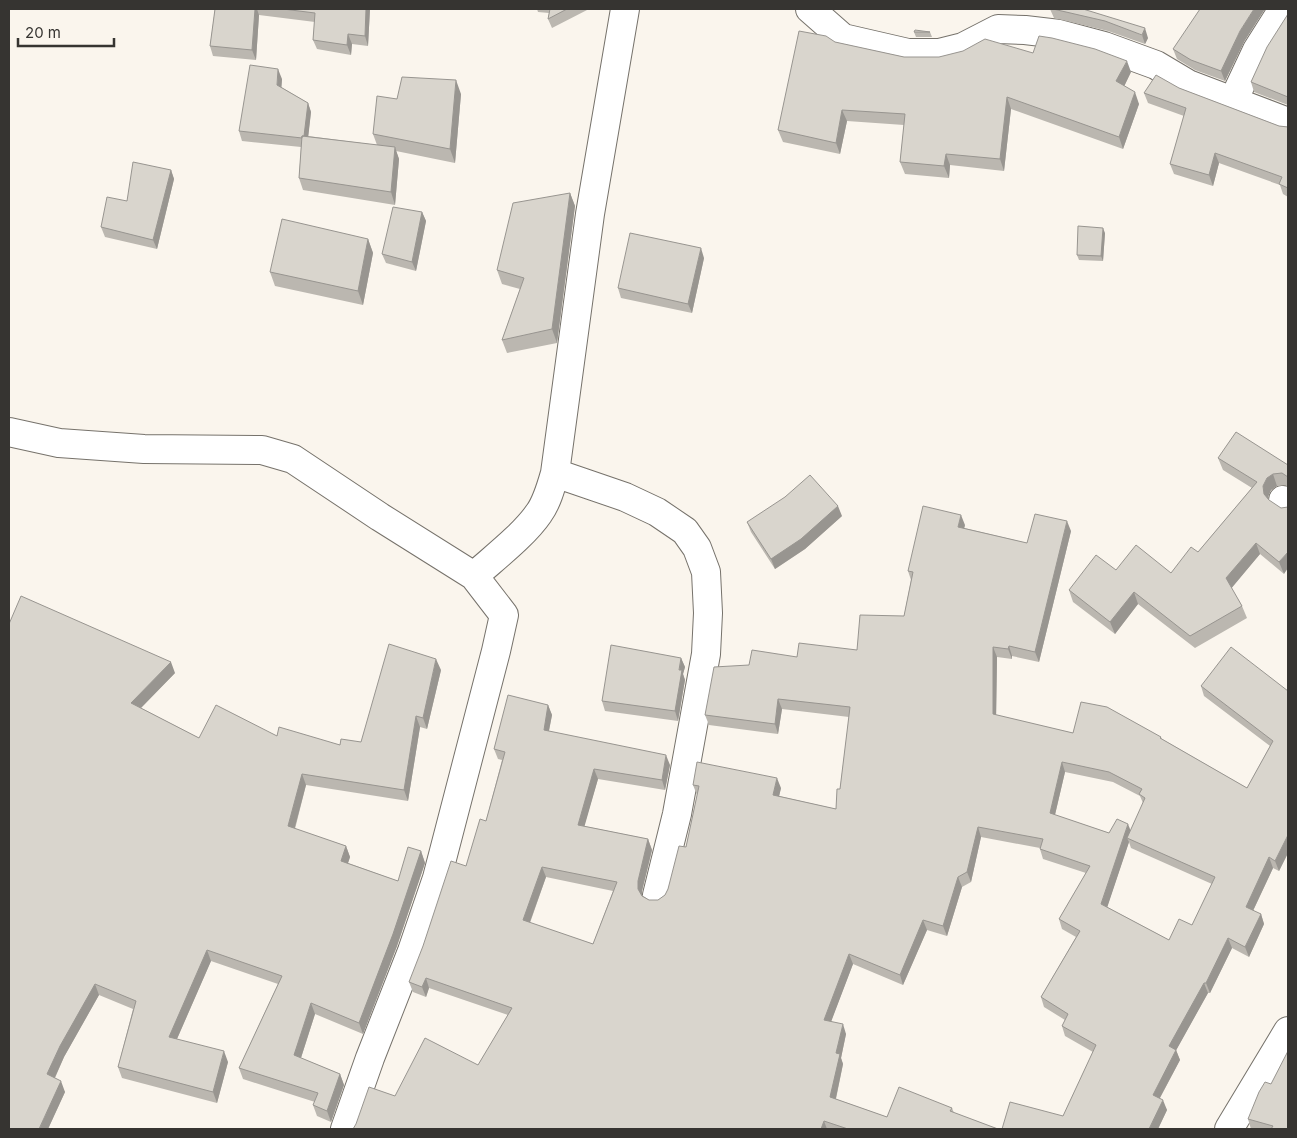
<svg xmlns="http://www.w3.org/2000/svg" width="1297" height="1138" font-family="Inter,sans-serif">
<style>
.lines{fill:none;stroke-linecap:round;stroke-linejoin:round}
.minor-casing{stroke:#76726b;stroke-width:30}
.minor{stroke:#fff;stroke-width:28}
.wall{fill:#bbb7b0;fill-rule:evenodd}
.shaded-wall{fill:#989590}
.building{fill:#d9d5cd;stroke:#989590;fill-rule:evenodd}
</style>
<rect width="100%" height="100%" fill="#faf5ed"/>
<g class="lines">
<defs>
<path id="minor" d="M810,9L843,38L908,53H939L963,47L998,29L1025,30L1059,34L1104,46L1156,65L1188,84L1288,122
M1233,101L1257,50L1283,9
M9,432L59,443L144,449L262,450L293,459L380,517L474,576L504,615L496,651L437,878L412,951L370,1058L345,1129
M555,473L625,497L657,512L685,531L697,548L706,572L708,613L706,654L677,814L657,895
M1283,500L1288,504
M474,576C494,558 524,535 539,513C547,502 551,487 555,473L590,214L625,9
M1229,1129L1288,1031"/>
</defs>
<use href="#minor" class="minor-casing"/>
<use href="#minor" class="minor"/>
</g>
<path class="wall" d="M215,9H370L368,46L352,44L351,55L317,49L313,40L315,22L259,15L256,60L213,56L210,46Z
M537,9H589L552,28L548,19L549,13L538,12Z
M1050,9H1083L1148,38L1145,44L1108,31L1054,18Z
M1288,14V105L1254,92L1251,82Z
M914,32H930L932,37H916Z
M835,42L904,57H939L1033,53L1131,72L1124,86L1139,104L1123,149L1011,109L1004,171L950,165L949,178L905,174L900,162L904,125L847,121L840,154L783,142L778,130Z
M1244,42L1225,81L1195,70L1177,59L1173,49Z
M282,79L281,87L308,103L311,112L308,136L377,145L373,134L397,99L461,94L455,163L396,151L399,159L395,205L303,190L299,178L301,147L242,141L239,131Z
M1179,88L1279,126L1288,127V197L1283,194L1280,185L1219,163L1213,186L1174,174L1170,164L1184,116L1148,103L1144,93Z
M171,170L174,179L157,249L105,237L101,227L127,201Z
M570,193L575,206L557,343L507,353L502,340L520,289L502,284L497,270Z
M422,212L426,221L416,271L386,263L382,254Z
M1105,233L1103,261L1079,260L1077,255Z
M368,239L373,253L363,305L275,286L270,272Z
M704,258L692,313L621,298L618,288Z
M1218,458L1288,465V486L1286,485L1277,486L1271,490L1268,497L1284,574L1260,554L1231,588L1242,606L1247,618L1195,648L1138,604L1115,634L1073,602L1069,590L1116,570L1171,573L1198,552L1252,488L1223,470Z
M842,516L805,549L775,569L751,532L747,522Z
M965,525L964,528L1027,543L1071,531L1039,662L1012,656V659L997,657L996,715L1073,733L1161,737L1162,739L1247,788L1270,746L1204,696L1201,686L1288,691V853L1279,871L1273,868L1253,911L1261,914L1264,924L1249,957L1232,948L1210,993H1208L1176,1050L1180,1060L1160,1098L1167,1110L1158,1129H1002L1063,1116L1093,1052L1065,1036L1062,1026L1065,1020L1044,1007L1041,997L1076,937L1062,929L1059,919L1086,873L1043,859L1040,849V848L981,837L971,882L962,887L947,936L927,930L903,985L853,964L831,1021L846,1034L841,1058L843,1064L836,1099L887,1117L952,1108L954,1113L998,1129H353L395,1096L478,1065L508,1015L429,988L426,997L413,992L409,982L466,866L486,821L502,760L498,759L494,749L548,705L552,715L549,731L670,765L665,790L598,779L584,826L648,839L652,850L642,891V895L649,900H658L665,895L668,889L686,847L697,795L693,785L781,788L779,796L836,809L840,789L849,717L782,709L778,734L709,725L705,715L749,665L797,657L857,650L904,616L911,580L908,571ZM1065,772L1113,782L1140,796L1143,803L1131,831L1109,833L1055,815ZM1129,842L1131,848L1212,884L1192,925L1169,940L1107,907ZM546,877L613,891L593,944L530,923Z
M9,624L175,673L141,708L199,738L277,736L340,745L361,742L441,670L427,729L420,727L408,801L306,785L295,829L346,846L350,857L348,863L398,881L421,851L425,863L397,946L363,1034L315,1014L301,1058L340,1074L344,1085L331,1122L317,1116L313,1105L315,1102L243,1079L239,1068L278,984L211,961L177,1039L228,1062L217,1103L122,1078L118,1067L133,1009L99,995L64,1057L55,1078L65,1092L48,1129Z
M681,658L685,667L683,674L685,680L678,721L605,711L602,701Z
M1271,1084L1288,1129H1251L1248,1119Z"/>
<path class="shaded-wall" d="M255,9H257L259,15L256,60L252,50Z
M366,9H370L368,46L365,36Z
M1254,9H1265L1244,42L1225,81L1221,71L1240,31Z
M1145,28L1148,38L1145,44L1142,35Z
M348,34L352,44L351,55L347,45Z
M1127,61L1131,72L1121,93L1116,81Z
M278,69L282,79L281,95L277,85Z
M456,80L461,94L455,163L450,149Z
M1135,92L1139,104L1123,149L1119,137Z
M1007,97L1011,109L1004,171L1000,159Z
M308,103L311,112L307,148L303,138Z
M842,110L847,121L840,154L836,143Z
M395,147L399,159L395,205L391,192Z
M1215,153L1219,163L1213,186L1209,175Z
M946,154L950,165L949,178L944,166Z
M171,170L174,179L157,249L153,240Z
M570,193L575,206L557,343L552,329Z
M422,212L426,221L416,271L412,262Z
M1103,228L1105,233L1103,261L1101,256Z
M368,239L373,253L363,305L358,291Z
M701,248L704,258L692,313L688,304Z
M1273,474L1277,486L1271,490L1268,497V505L1264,494L1263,486L1267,478Z
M838,506L842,516L805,549L775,569L771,559Z
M961,515L965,525L962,537L958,527Z
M1067,521L1071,531L1039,662L1035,652Z
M1256,543L1260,554L1230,590L1226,578Z
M1288,552V568L1284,574L1279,562Z
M1134,592L1138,604L1115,634L1110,622Z
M1009,646L1012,656V659L1008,649Z
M993,647L997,657L996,724L993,714Z
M681,658L685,667L683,674L685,680L678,721L675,711Z
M436,659L441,670L427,729L423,718Z
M171,662L175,673L135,714L131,703Z
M778,699L782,709L778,734L775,724Z
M548,705L552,715L547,740L544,730Z
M416,716L420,727L408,801L404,790Z
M666,755L670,765L665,790L662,780Z
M1062,762L1065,772L1053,823L1050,813Z
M594,769L598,779L582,835L578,825Z
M302,774L306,785L292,838L288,826Z
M777,778L781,788L777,805L773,795Z
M1128,824L1132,834L1127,838L1129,842L1105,914L1101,904Z
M978,827L981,837L971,882L967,872Z
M1288,835V853L1279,871L1275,861Z
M648,839L652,850L642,891V899L638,889V881Z
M346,846L350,857L345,872L341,861Z
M421,851L425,863L397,946L363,1034L359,1023Z
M1269,857L1273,868L1250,917L1246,907Z
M542,867L546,877L527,930L523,920Z
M958,877L962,887L947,936L943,926Z
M1261,914L1264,924L1249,957L1245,947Z
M923,920L927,930L903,985L900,975Z
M1228,938L1232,948L1210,993L1206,983Z
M207,950L211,961L173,1048L169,1037Z
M849,954L853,964L828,1030L824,1020Z
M426,978L429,988L426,997L422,987Z
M1204,983L1208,993L1173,1056L1169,1046Z
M95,984L99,995L64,1057L51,1086L47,1074L60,1046Z
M311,1003L315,1014L298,1067L294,1055Z
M843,1024L846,1034L841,1058L843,1064L834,1107L830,1097L836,1053Z
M1176,1050L1180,1060L1156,1105L1153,1095Z
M224,1051L228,1062L217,1103L213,1092Z
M340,1074L344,1085L331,1122L327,1111Z
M61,1081L65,1092L48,1129H39Z
M1163,1100L1167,1110L1158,1129H1149Z
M824,1121L827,1129H821Z"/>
<path class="building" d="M215,9H255L252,50L210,46Z
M283,9H366L365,36L348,34L347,45L313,40L315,13Z
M550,9H567L548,19Z
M1053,9H1083L1145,28L1142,35L1105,21Z
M1200,9H1254L1240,31L1221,71L1191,60L1173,49Z
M1288,14V97L1251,82L1267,47Z
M915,30L930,32H914Z
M799,31L826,36L835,42L904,57H939L963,51L985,39L1033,53L1039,36L1052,38L1095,49L1127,61L1116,81L1135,92L1119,137L1007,97L1000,159L946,154L944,166L900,162L905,114L842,110L836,143L778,130Z
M250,65L278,69L277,85L308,103L304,136H302V138L239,131Z
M1156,75L1179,88L1279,126L1288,127V188L1279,184L1282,177L1215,153L1209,175L1170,164L1186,108L1144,93Z
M402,77L456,80L450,149L373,134L377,96L397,99Z
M302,136L395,147L391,192L299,178Z
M133,162L171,170L153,240L101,227L107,197L127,201Z
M570,193L552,329L502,340L524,278L497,270L513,203Z
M393,207L422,212L412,262L382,254Z
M282,219L368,239L358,291L270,272Z
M1078,226L1103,228L1101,256L1077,255Z
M630,233L701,248L688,304L618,288Z
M1236,432L1288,465V477L1282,473L1273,474L1267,478L1263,486L1264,494L1269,500L1281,508L1288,507V552L1279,562L1256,543L1226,578L1242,606L1190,636L1134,592L1110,622L1069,590L1096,555L1116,570L1136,545L1171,573L1191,547L1198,552L1257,482L1218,458Z
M810,475L838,506L801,539L771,559L747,522L785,497Z
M923,506L961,515L958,527L1027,543L1035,514L1067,521L1035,652L1009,646L1008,649L993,647V714L1073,733L1081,702L1107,707L1161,737L1160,738L1247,788L1273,741L1201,686L1231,647L1288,691V835L1275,861L1269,857L1246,907L1261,914L1245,947L1228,938L1206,983H1204L1169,1046L1176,1050L1153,1095L1163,1100L1149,1129H1002L1010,1102L1063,1116L1096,1045L1062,1026L1068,1014L1041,997L1080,931L1059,919L1090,866L1040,849L1043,839L978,827L967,872L958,877L943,926L923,920L900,975L849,954L824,1020L843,1024L836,1053L840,1054L830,1097L887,1117L899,1087L952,1108L950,1111L998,1129H848L824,1121L821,1129H353L356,1124L369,1087L395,1096L425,1038L478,1065L512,1008L426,978L422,987L409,982L423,946L451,861L466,866L480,819L486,821L505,752L494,749L508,695L548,705L544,730L666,755L662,780L594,769L578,825L648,839L638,881V889L642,896L649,900H658L665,895L668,889L679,846L686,847L699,786L693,785L697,762L777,778L773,795L836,809L837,789H840L850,707L778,699L775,724L705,715L714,667L749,665L752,650L797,657L799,643L857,650L860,615L904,616L913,572L908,571ZM1062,762L1109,772L1142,789L1139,794L1145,798L1127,838L1215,877L1192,925L1179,919L1169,940L1101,904L1128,824L1117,819L1109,833L1050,813ZM542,867L617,882L593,944L523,920Z
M21,596L171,662L131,703L199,738L216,705L277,736L279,727L340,745L341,739L361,742L389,644L436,659L423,718L416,716L404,790L302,774L288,826L346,846L341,861L398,881L408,847L421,851L393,934L359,1023L311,1003L294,1055L340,1074L327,1111L313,1105L318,1093L239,1068L282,976L207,950L169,1037L224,1051L213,1092L118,1067L136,1001L95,984L60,1046L47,1074L61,1081L39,1129H9V624Z
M611,645L681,658L679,670H682L675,711L602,701Z
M1288,1051V1129H1271L1273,1126L1248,1119L1259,1092L1265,1082L1271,1084Z"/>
<rect width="1297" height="1138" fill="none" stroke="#363431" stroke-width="20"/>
<path d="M18 38v8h96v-8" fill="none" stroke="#363431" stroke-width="2.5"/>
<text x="25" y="38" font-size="15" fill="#363431" stroke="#faf5ed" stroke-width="4" paint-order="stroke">20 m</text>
</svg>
